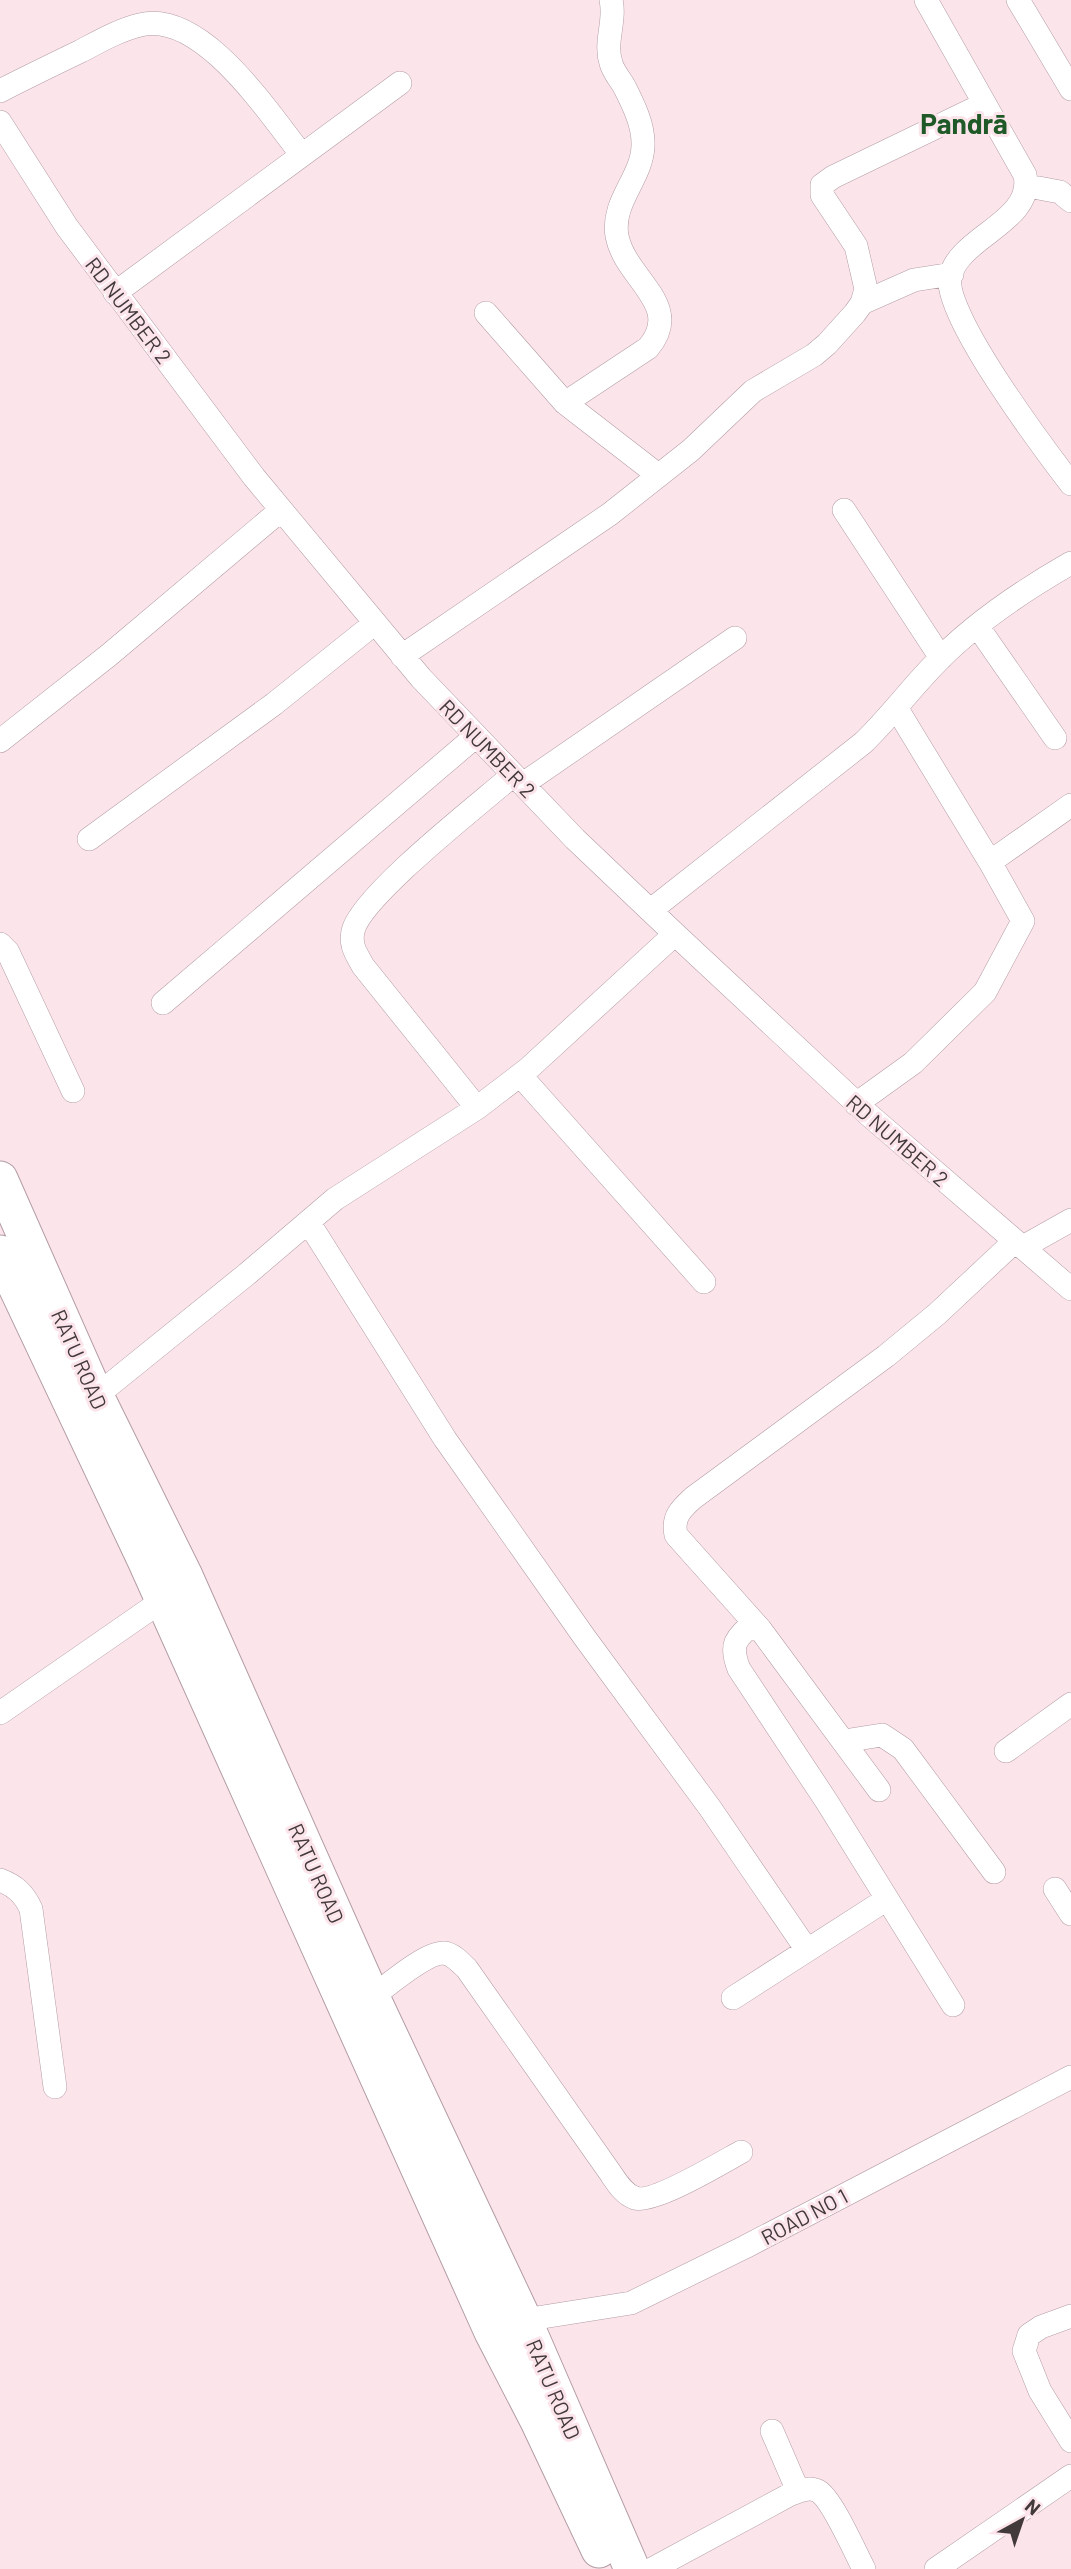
<svg xmlns="http://www.w3.org/2000/svg" width="1071" height="2569" font-family="Barlow,sans-serif">
<style>
.lines{fill:none;stroke-linecap:round;stroke-linejoin:round}
.minor-casing{stroke:#b39da4;stroke-width:24}
.primary-casing{stroke:#b39da4;stroke-width:37}
.minor{stroke:#fff;stroke-width:23}
.primary{stroke:#fff;stroke-width:35}
.labels{text-anchor:middle;dominant-baseline:central;stroke-width:6;stroke-linejoin:round;paint-order:stroke}
.street-label{font-size:21px;fill:#42393b;stroke:#fce4eb}
.district-label{font-size:28px;font-weight:bold;fill:#1e5927;stroke:#fce4eb}
</style>
<rect width="100%" height="100%" fill="#fce4eb"/>
<g class="lines">
<defs>
<path id="minor" d="M926,0L1025,175C1035,222 957,237 950,278C944,316 1045,450 1071,484
M1018,0L1071,89
M0,91C27,77 54,64 81,51C100,41 119,30 140,25C202,9 269,114 302,155
M0,122L67,227L254,477L421,678L575,839L675,934L869,1115L1071,1289
M1028,186L1060,192L1071,201
M115,293L400,83
M862,303L914,280L952,274
M486,313L565,403L658,475
M565,403L648,348C685,305 625,279 617,236C611,202 642,178 643,146C644,125 633,104 624,86C619,78 613,71 611,63C604,42 616,21 611,0
M844,510L941,658
M978,627L1055,738
M402,656L610,514L691,450L753,391L814,355L827,344L855,313L862,303L866,289L856,246L822,195V185L833,177L984,104
M0,741L109,655L281,510
M523,784L735,638
M89,839L274,704L375,623
M990,862L1071,805
M651,910L863,743C888,719 908,692 932,667C971,625 1022,591 1071,563
M0,944L8,952L73,1091
M163,1003L476,736
M520,1075L704,1282
M856,1104L913,1063L985,992L1023,921L990,862L897,709
M477,1108L363,966C356,953 350,946 353,931C361,896 481,803 513,775
M309,1223L445,1439L585,1638L710,1808L807,1950
M1023,1247L1071,1220
M96,1396L247,1274L335,1199L477,1108L528,1069L675,934
M754,1623C736,1638 729,1644 739,1669L827,1802L953,2005
M0,1713L163,1600
M844,1741L882,1735L903,1749L994,1872
M1006,1751L1071,1704
M879,1790L760,1629L676,1535C672,1517 681,1509 693,1498L886,1356L937,1314L1015,1241
M0,1880C16,1886 24,1894 31,1909L55,2087
M1055,1889L1071,1914
M372,1997C387,1986 426,1952 444,1953C453,1954 461,1963 467,1969L609,2171C616,2181 623,2194 635,2198C653,2204 721,2163 741,2152
M733,1998L887,1899
M1071,2316L1041,2327L1029,2335L1024,2351L1040,2391L1071,2441
M511,2325L524,2320L631,2303L745,2247L1071,2077
M772,2431L798,2491
M652,2569L791,2494C800,2491 809,2486 818,2491C832,2499 855,2552 864,2569
M936,2569L1071,2476"/>
<path id="primary" d="M0,1179L96,1396L185,1576L372,1997L524,2320L632,2569
M0,1253L145,1560L492,2332L538,2421L599,2550"/>
</defs>
<use href="#minor" class="minor-casing"/>
<use href="#primary" class="primary-casing"/>
<use href="#minor" class="minor"/>
<use href="#primary" class="primary"/>
</g>
<g class="labels">
<g class="street-label">
<text transform="translate(129 310) rotate(53)">RD NUMBER 2</text>
<text transform="translate(488 748) rotate(46)">RD NUMBER 2</text>
<text transform="translate(898 1140) rotate(41)">RD NUMBER 2</text>
<text transform="translate(80 1359) rotate(66)">RATU ROAD</text>
<text transform="translate(317 1873) rotate(66)">RATU ROAD</text>
<text transform="translate(804 2216) rotate(-28)">ROAD NO 1</text>
<text transform="translate(554 2389) rotate(67)">RATU ROAD</text>
</g>
<g class="district-label">
<text x="964" y="123">Pandrā</text>
</g>
</g>
<g transform="translate(1022 2520) rotate(40)" stroke="#fce4eb" stroke-width="5" paint-order="stroke">
<path d="M0-5L12 26L0 18L-12 26Z" fill="#42393b"/>
<text y="-10" font-size="19" font-weight="bold" text-anchor="middle" fill="#42393b">N</text>
</g>
</svg>
